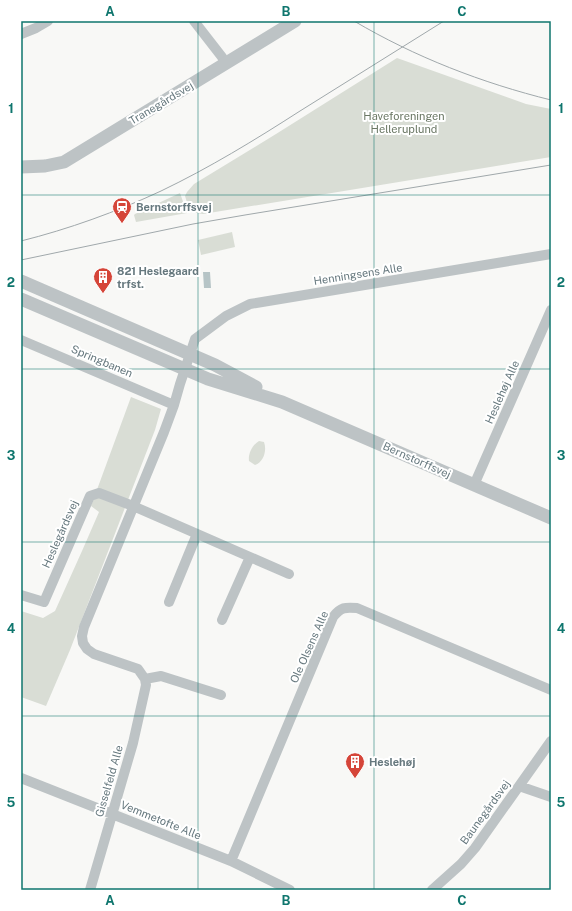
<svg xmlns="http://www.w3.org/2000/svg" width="572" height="911" font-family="'Public Sans',sans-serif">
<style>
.green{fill:#d9ddd5}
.water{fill:#b6c4c6}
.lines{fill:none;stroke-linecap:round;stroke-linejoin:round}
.minor{stroke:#bdc3c5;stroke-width:10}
.tertiary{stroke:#bdc3c5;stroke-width:13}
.tram{stroke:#a0a8ab;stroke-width:1}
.grid{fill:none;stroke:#0f766e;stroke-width:1;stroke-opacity:0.55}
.labels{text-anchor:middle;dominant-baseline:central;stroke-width:4;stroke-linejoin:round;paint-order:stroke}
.street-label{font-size:11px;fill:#66787e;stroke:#fff}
.park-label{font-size:11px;fill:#6a7764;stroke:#fff}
.poi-label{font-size:11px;font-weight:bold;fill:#66787e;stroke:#fff;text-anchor:start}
.neatline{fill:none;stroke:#0f766e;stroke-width:1.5}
.grid-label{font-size:13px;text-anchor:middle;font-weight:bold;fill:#0f766e}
</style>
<rect width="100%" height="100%" fill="#f8f8f6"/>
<path class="green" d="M397,58L526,104L551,109V157L203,214L190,212L185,196L187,192L194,184L276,134Z
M180,193L187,213L136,222L134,215L135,214Z
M232,232L235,247L201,255L198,240Z
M131,397L161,409L155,430L70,650L46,706L21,697V611L43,618L55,611L82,551L99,512L91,506Z
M259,441L264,442C267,450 264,462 255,465L249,461C248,454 252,445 259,441Z"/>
<path class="water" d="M203,272H210L211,288H204Z"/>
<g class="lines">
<path class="minor" d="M194,21L222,57L225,64
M21,34L36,28L48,21
M21,340L174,405
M474,485L551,310
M21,595L44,602L90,496L99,493L133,506L289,574
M169,602L197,534
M222,620L250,557
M145,679L161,676L221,695
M21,778L231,861L290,890
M519,786L551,797
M231,861L333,617C341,607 345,607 357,608L551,690
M90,890L133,743L146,685L145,679L138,669L94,654L87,649L83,643L82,636L84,627L164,432L174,405L180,384L195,339L226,316L250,304L551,254
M432,890L461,864L475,848L551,741"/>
<path class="tertiary" d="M21,167L45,166L64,162L295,21
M21,281L215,365L256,387
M21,299L208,379L282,402L551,518"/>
<path class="tram" d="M354,21C415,57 482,83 551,100
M21,241C69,229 116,212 161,191C209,168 255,140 300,111C348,81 396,51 444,21
M21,260L193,224L245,215L551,165"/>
</g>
<path class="grid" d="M198,21V890M374,21V890M21,195H551M21,369H551M21,542H551M21,716H551"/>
<defs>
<symbol id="station-pin" viewBox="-11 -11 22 30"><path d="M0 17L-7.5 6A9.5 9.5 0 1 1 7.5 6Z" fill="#d54539" stroke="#fff"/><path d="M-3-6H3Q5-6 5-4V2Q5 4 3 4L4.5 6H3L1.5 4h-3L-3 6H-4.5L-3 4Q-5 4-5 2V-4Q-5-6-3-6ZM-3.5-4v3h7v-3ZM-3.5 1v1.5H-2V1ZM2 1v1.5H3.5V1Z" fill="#fff"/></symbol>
<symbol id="building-pin" viewBox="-11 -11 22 30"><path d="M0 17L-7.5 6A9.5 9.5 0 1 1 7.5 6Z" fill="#d54539" stroke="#fff"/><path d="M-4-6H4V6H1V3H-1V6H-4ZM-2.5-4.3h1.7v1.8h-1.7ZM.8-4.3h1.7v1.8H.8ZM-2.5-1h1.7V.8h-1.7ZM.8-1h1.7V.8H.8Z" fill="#fff"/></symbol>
</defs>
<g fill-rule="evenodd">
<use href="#station-pin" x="111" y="196" width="22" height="30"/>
<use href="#building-pin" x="92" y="266" width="22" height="30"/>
<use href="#building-pin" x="344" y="751" width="22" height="30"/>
</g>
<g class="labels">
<g class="street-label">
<text transform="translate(161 103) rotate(-31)">Tranegårdsvej</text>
<text transform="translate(358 274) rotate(-9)">Henningsens Alle</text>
<text transform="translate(102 361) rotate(23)">Springbanen</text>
<text transform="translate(502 392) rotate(-66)">Heslehøj Alle</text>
<text transform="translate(417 460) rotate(24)">Bernstorffsvej</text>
<text transform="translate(60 534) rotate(-66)">Heslegårdsvej</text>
<text transform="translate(309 647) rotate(-66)">Ole Olsens Alle</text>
<text transform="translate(109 781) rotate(-74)">Gisselfeld Alle</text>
<text transform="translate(485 812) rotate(-54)">Baunegårdsvej</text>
<text transform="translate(161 820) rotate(22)">Vemmetofte Alle</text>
</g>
<g class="park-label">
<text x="404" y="116">Haveforeningen<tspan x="404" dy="13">Helleruplund</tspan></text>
</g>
<g class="poi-label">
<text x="136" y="207">Bernstorffsvej</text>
<text x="117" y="271">821 Heslegaard<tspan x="117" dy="13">trfst.</tspan></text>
<text x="369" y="762">Heslehøj</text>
</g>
</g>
<rect width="572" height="911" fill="none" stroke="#ffffff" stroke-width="44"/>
<rect x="22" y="22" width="528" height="867" class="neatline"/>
<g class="grid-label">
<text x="110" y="16">A</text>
<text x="286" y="16">B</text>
<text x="462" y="16">C</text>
<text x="11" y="113">1</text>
<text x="561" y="113">1</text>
<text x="11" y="287">2</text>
<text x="561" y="287">2</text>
<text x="11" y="460">3</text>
<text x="561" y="460">3</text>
<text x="11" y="633">4</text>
<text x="561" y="633">4</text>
<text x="11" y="807">5</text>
<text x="561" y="807">5</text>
<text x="110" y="905">A</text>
<text x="286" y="905">B</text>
<text x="462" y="905">C</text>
</g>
</svg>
